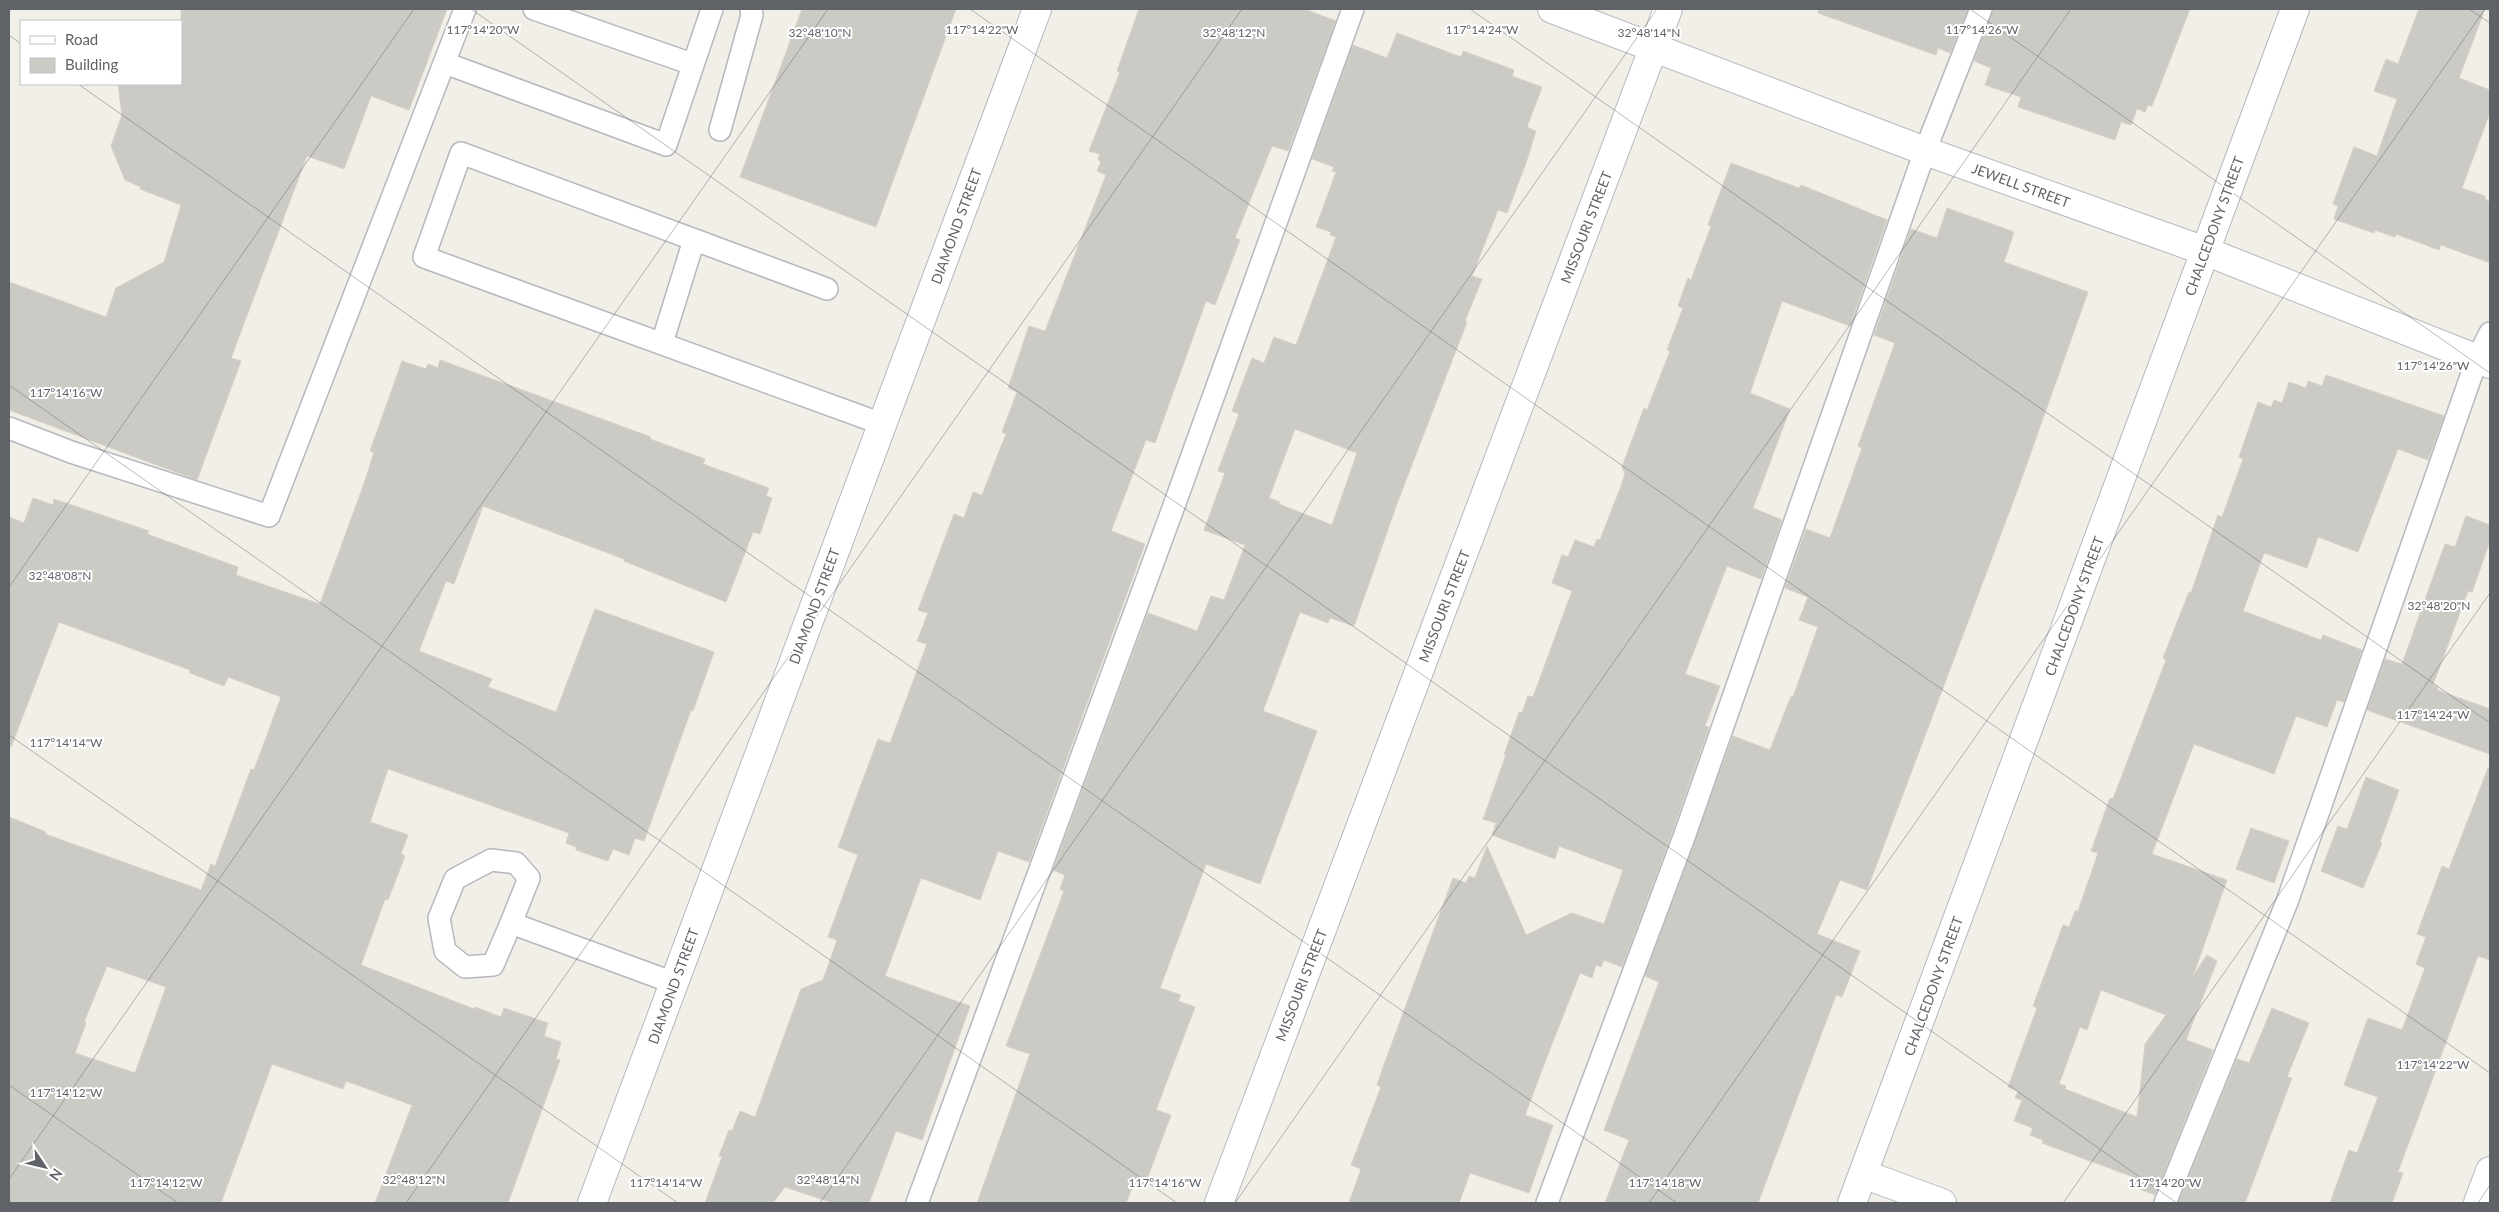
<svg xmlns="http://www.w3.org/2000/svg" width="2499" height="1212" font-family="Lato,sans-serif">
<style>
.building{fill:#cccac5;stroke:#d6d1c6;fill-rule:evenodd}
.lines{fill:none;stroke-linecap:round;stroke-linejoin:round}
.lane-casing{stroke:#b5b8bc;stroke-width:24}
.street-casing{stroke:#b5b8bc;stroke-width:30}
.lane{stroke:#fff;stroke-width:21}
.street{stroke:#fff;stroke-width:28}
.ticks{fill:none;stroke:#5f6368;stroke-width:1;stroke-opacity:0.45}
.labels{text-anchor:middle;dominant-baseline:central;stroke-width:4;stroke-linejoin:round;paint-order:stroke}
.street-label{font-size:14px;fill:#5f6368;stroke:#fff}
.ticks-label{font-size:12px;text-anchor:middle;fill:#5f6368;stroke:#fff;stroke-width:4;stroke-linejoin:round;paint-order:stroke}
</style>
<rect width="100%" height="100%" fill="#f1efe8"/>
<path class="building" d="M181,9H447L409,110L371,96L344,169L307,156L231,358L241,361L197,480L9,410V282L106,317L116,288L164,262L181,205L140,189L141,187L125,180L111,146L122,115L118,84H181Z
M802,9H956L876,227L740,177Z
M1139,9H1304L1336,21L1288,151L1272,146L1235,238L1240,240L1215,305L1206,301L1155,443L1146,440L1111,531L1145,544L1029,862L998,851L980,900L921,878L885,976L970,1006L922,1140L896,1131L869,1203H833L785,1187L773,1203H705L722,1157L719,1156L729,1130L732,1131L740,1111L755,1117L801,989L823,980L837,940L828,937L858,855L838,847L878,739L890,743L927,644L917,641L928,613L918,610L954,514L964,518L973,492L982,495L1006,434L1002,432L1017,392L1008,388L1029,326L1045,331L1106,175L1097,171L1101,161L1098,160L1100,154L1089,151L1120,72L1117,71Z
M1819,9H1968L1950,53L1938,48L1936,55L1818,13Z
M1993,9H2190L2152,106L2148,105L2145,112L2137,109L2131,125L2121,122L2115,140L2018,107L2021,97L1985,85L1991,68L1974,61Z
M2419,9H2485L2459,78L2490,90V112L2462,188L2485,196V199L2490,202V263L2441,245L2439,250L2396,234L2395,237L2375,230L2374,233L2334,219L2338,206L2333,204L2354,147L2377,156L2397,99L2374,91L2386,59L2398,64Z
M1397,33L1461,57L1463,51L1514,70L1512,76L1542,87L1527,127L1536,131L1526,163L1507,213L1498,210L1472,276L1482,279L1465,321L1467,322L1398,501L1354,626L1330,618L1328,623L1300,612L1263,711L1317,731L1260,884L1206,864L1160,988L1181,995L1178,1001L1195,1007L1156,1110L1171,1115L1144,1187L1134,1183L1126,1203H977L1030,1054L1006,1046L1064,891L1060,889L1065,875L1053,870L1148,613L1197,631L1211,596L1224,600L1245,545L1204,530L1225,473L1218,471L1239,414L1232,411L1252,358L1264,363L1274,337L1296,345L1336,237L1330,235L1331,232L1316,227L1336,172L1332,171L1334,167L1312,159L1353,45L1387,58ZM1295,429L1357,453L1332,525L1279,504L1280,502L1269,498Z
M1731,163L1799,188L1801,185L1887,220L1850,326L1782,301L1750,393L1790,409L1753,508L1782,520L1761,579L1727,566L1685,674L1720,686L1705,726L1709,727L1672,833L1622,967L1604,960L1601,967L1596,965L1592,978L1580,973L1550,1049L1525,1115L1553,1125L1529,1193L1470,1173L1459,1203H1349L1361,1169L1351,1165L1381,1087L1377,1085L1385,1062L1453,878L1466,883L1469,876L1475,878L1487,846L1526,935L1572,913L1604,924L1623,870L1559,846L1555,859L1492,835L1496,823L1483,819L1506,755H1504L1519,712L1522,713L1528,696L1533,697L1572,591L1552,583L1562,555L1568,557L1575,540L1594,547L1597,539L1600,540L1621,486L1625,474L1622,467L1644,408L1647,410L1670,351L1667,350L1683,308L1678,306L1688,278L1691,280L1711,226L1708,225Z
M1947,208L2014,232L2004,262L2088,292L2019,486L1867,890L1840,880L1817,934L1860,951L1842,997L1836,995L1758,1203H1605L1629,1140L1604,1130L1659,982L1645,976L1733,736L1770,750L1791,696L1793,697L1818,627L1799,620L1808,597L1785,588L1806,529L1830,538L1862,448L1858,446L1895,343L1874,335L1911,229L1937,238Z
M440,360L651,437L650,439L705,459L703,464L769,488L766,496L772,498L760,534L753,532L726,602L624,561V559L483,506L454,584L446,581L419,651L492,679L488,687L556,712L595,609L714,652L693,711L691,710L644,841L635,838L629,855L613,849L608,861L576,850V847L566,843L569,833L388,769L370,822L408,835L401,854L405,856L388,900L385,899L361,965L474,1009L475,1007L501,1017L504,1008L548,1023L544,1036L561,1042L556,1059L560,1060L508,1203H375L412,1105L346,1081L343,1089L272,1064L221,1203H9V817L46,832L45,834L201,890L211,864L215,866L251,769L254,770L281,697L228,677L224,686L190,673V670L59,622L11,747H9V517L24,523L33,498L53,505L54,499L149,531L147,534L238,567L236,575L320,604L365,481L374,452L370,451L402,361L426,369L428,364L438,368ZM107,966L166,987L135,1073L75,1053L86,1023L84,1022Z
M2326,375L2444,416L2428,460L2398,449L2358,552L2318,537L2307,568L2264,553L2243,611L2321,640L2323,635L2362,650L2344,702L2337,700L2327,727L2296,716L2274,774L2194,744L2152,854L2227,880L2193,976L2207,955L2217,961L2186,1040L2213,1050L2155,1195L2132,1186L2136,1178L2042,1143L2043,1140L2030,1135L2033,1128L2014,1121L2022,1100L2015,1098L2018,1091L2008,1087L2037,1008L2033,1006L2063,925L2069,927L2075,911H2078L2098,853L2091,851L2110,798L2113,799L2166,660L2163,658L2189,592L2191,593L2218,515L2222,517L2243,459L2239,457L2258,402L2271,407L2274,400L2282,403L2289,382L2306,388L2308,381L2322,386ZM2101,990L2166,1015L2145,1044L2137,1117L2065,1089L2066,1086L2059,1084L2080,1027L2087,1030Z
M2466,516L2490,525V541L2472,592L2468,591L2433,685L2438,687L2437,690L2490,709V754L2367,710L2385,659L2402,664L2445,544L2455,547Z
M2488,768L2490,769V960L2478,956L2398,1172L2403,1173L2392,1203H2330L2349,1150L2357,1153L2378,1097L2344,1085L2368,1018L2402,1030L2425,968L2416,964L2426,937L2417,934L2442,866L2449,869Z
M2366,777L2399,790L2380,842L2382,843L2363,888L2321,871L2338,826L2347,829Z
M2251,828L2289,841L2274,883L2236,869Z
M2272,1008L2309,1023L2287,1077L2292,1078L2245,1203H2178L2237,1059L2249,1063Z"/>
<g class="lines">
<defs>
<path id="lane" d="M534,9L692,64
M445,63L666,145L712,9
M720,130L752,15L751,9
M827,289L461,153L424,257L882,424
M662,343L694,240
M9,428L71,452L269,516L465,9
M511,923L529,878L516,863L491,860L455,879L439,918L445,951L465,967L493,965L511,923L674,983
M917,1203L1175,503L1353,9
M1547,1203L1684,837L1925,151L1981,9
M2165,1203L2287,902L2477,359L2490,333"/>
<path id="street" d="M1552,9L1925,151L2205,251L2490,364
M1863,1174L1942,1203
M592,1203L1037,9
M1219,1203L1668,9
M1852,1203L2295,9
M2478,1203L2490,1171"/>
</defs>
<use href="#lane" class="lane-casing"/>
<use href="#street" class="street-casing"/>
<use href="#lane" class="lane"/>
<use href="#street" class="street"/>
</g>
<path class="ticks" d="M471,9L2177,1203M970,9L2490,1073M1470,9L2490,723M1970,9L2490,373M2469,9L2490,23M9,35L21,44M78,84L1677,1203M9,385L1177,1203M9,587L414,9M9,735L678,1203M9,1085L178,1203M9,1179L828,9M406,1203L1242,9M820,1203L1657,9M1235,1203L2071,9M1649,1203L2485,9M2063,1203L2490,593M2478,1203L2490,1185"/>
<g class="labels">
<g class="street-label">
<text transform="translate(2021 185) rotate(20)">JEWELL STREET</text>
<text transform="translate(956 226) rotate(-70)">DIAMOND STREET</text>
<text transform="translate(2214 226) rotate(-70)">CHALCEDONY STREET</text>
<text transform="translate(1586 227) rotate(-69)">MISSOURI STREET</text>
<text transform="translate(814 606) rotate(-70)">DIAMOND STREET</text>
<text transform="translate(1444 606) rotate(-69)">MISSOURI STREET</text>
<text transform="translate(2074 606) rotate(-70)">CHALCEDONY STREET</text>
<text transform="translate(1301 985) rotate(-69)">MISSOURI STREET</text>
<text transform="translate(673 986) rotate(-70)">DIAMOND STREET</text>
<text transform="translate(1933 986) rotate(-70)">CHALCEDONY STREET</text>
</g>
</g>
<g class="ticks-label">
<text x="483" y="34">117°14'20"W</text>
<text x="982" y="34">117°14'22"W</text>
<text x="1482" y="34">117°14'24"W</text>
<text x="1982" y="34">117°14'26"W</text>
<text x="820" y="37">32°48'10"N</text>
<text x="1234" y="37">32°48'12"N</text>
<text x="1649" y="37">32°48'14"N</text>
<text x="2433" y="370">117°14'26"W</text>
<text x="66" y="397">117°14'16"W</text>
<text x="60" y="580">32°48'08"N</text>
<text x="2439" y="610">32°48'20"N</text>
<text x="2433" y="719">117°14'24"W</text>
<text x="66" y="747">117°14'14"W</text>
<text x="2433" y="1069">117°14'22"W</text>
<text x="66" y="1097">117°14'12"W</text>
<text x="414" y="1184">32°48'12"N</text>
<text x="828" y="1184">32°48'14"N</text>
<text x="166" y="1187">117°14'12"W</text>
<text x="666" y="1187">117°14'14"W</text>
<text x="1165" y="1187">117°14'16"W</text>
<text x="1665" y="1187">117°14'18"W</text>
<text x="2165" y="1187">117°14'20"W</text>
</g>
<rect width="2499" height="1212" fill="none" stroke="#5f6368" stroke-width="20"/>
<rect x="20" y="20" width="162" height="65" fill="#ffffff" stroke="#bfc1c3"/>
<rect x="30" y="36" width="25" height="8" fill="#ffffff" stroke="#bfc1c3"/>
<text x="65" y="45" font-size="15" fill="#5f6368">Road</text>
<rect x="30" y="58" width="25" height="15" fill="#cccac5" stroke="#bfc1c3"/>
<text x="65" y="70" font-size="15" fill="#5f6368">Building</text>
<g transform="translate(45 1167) rotate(125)" stroke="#ffffff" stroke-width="4" paint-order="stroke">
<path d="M0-4L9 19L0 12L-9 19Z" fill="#5f6368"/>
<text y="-8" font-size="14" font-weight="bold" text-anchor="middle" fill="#5f6368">N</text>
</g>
</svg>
